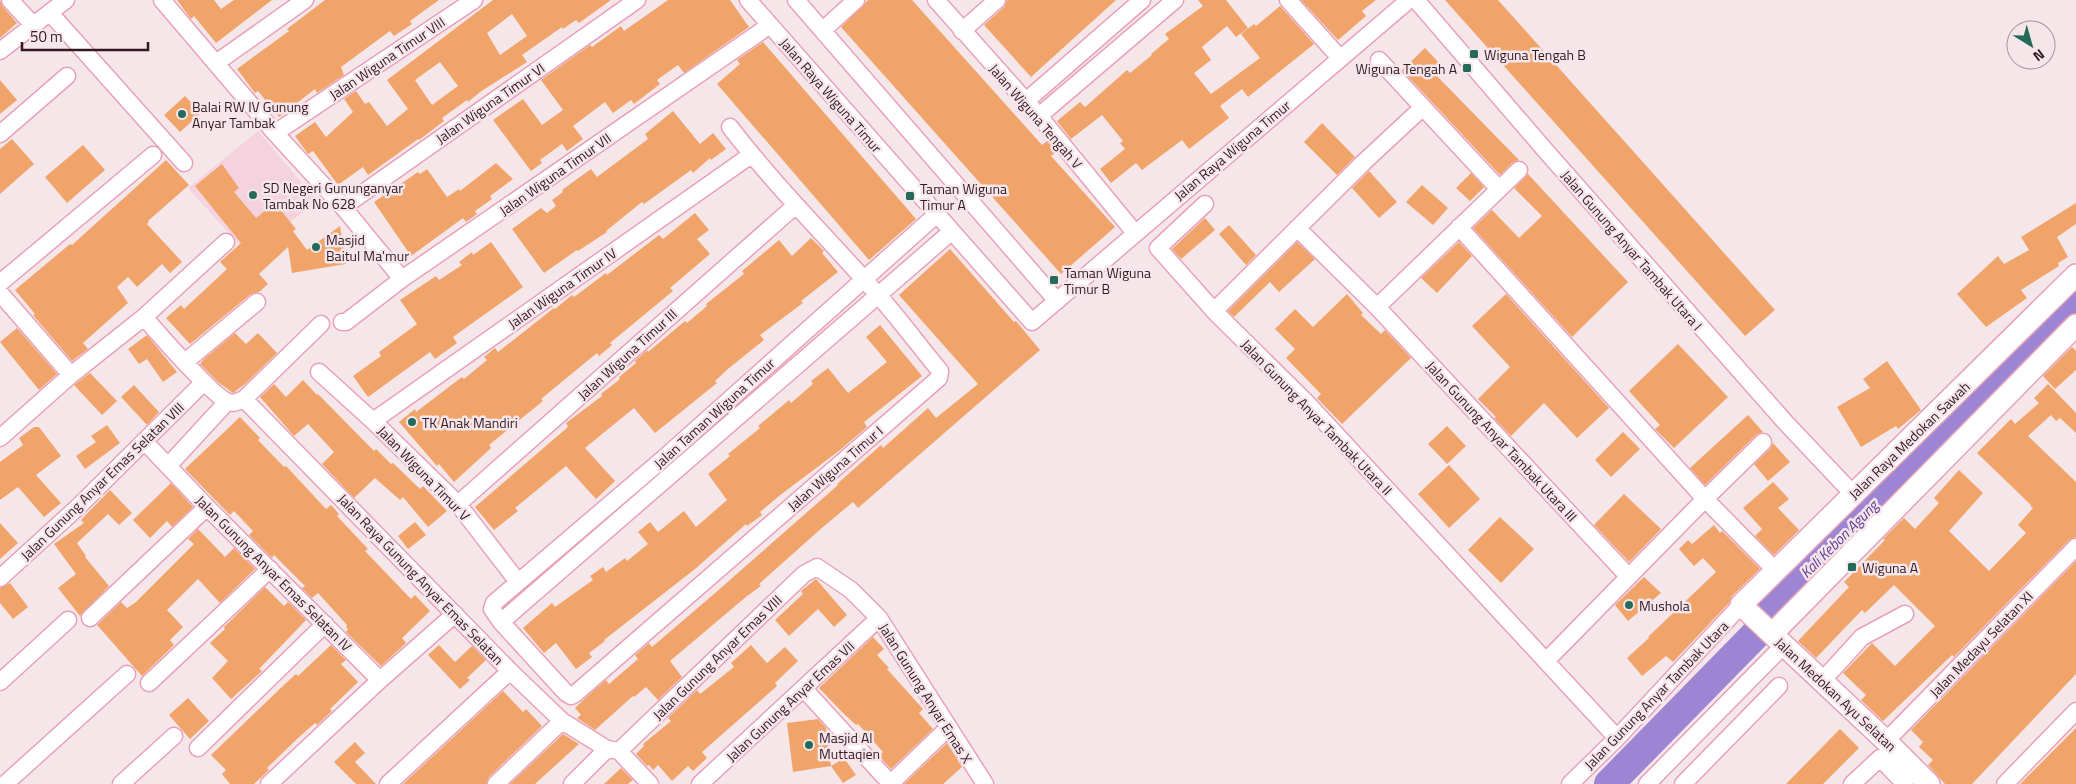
<svg xmlns="http://www.w3.org/2000/svg" width="2076" height="784" font-family="'Titillium Web',sans-serif">
<style>
.built{fill:#f5d3de}
.lines{fill:none;stroke-linecap:round;stroke-linejoin:round}
.river{stroke:#9c85d3;stroke-width:30}
.building{fill:#f0a46a;fill-rule:evenodd}
.minor-casing{stroke:#e9a1ba;stroke-width:19}
.tertiary-casing{stroke:#e9a1ba;stroke-width:24}
.minor{stroke:#fff;stroke-width:16}
.tertiary{stroke:#fff;stroke-width:21}
.poi-dot{fill:#25695b;stroke:#f5e6ea;stroke-width:2}
.labels{text-anchor:middle;dominant-baseline:central;stroke-width:5;stroke-linejoin:round;paint-order:stroke}
.poi-label{font-size:14px;fill:#341923;stroke:#f5e6ea;text-anchor:start}
.street-label{font-size:14px;fill:#341923;stroke:#f5e6ea}
.water-label{font-size:15px;font-style:italic;fill:#5f3c9a;stroke:#f5e6ea}
</style>
<rect width="100%" height="100%" fill="#f5e6ea"/>
<path class="built" d="M258,131L317,201L249,255L188,188Z"/>
<g class="lines">
<path class="river" d="M1609,784L1754,636L1783,596L1887,494L2076,300"/>
</g>
<path class="building" d="M0,0L3,7L17,23L0,38Z
M177,0H214L221,9L234,0H272L216,43L194,16L191,19Z
M325,0H439L410,21L412,24L394,36L390,31L341,67L344,75L317,93L315,89L279,117L258,91L255,93L237,69L289,31L287,29Z
M493,0H611L579,23L576,20L563,29L562,27L522,55L527,62L480,92L468,102L467,100L442,118L444,121L419,140L418,139L368,175L363,167L338,185L313,151L308,154L295,136L315,122L326,137L353,112L344,99L356,91L365,104L369,102L387,126L408,109L387,80ZM512,14L527,36L500,55L487,33ZM440,62L458,86L432,105L415,80Z
M668,0H730L749,27L684,73L678,65L657,80L660,84L634,104L631,100L613,113L605,102L573,126L583,139L567,151L562,144L540,160L542,163L531,171L493,120L523,99L542,125L563,110L541,80L590,45L592,47L621,26L624,31Z
M868,0H912L1042,145L1047,141L1056,152L1051,156L1115,227L1061,274L841,27Z
M1007,0H1116L1031,77L984,25L1004,7Z
M1198,0H1226L1248,28L1236,37L1227,26L1202,47L1211,60L1194,73L1211,94L1260,58L1241,34L1254,24L1256,26L1280,6L1314,44L1248,97L1242,89L1220,106L1229,118L1189,149L1182,140L1142,170L1136,163L1111,183L1100,169L1125,149L1120,143L1123,141L1102,115L1071,139L1057,121L1080,102L1085,107L1127,70L1130,73L1152,55L1151,54L1169,39L1165,34L1203,6Z
M1301,0H1376L1362,11L1366,16L1338,40Z
M1445,0H1498L1775,310L1745,336Z
M763,42L916,219L869,260L717,84L740,64L737,60Z
M1425,48L1442,66L1434,73L1519,160L1512,163L1500,175L1402,70Z
M0,80L17,100L0,114Z
M185,96L201,113L180,132L164,115Z
M673,111L700,144L713,133L726,149L711,160L710,158L693,173L691,170L644,204L642,202L606,231L607,232L578,251L577,250L544,273L512,229L541,208L547,213L556,206L552,200L563,192L562,190L591,169L597,177L648,139L645,134Z
M1322,123L1355,157L1337,175L1304,142Z
M12,139L34,164L0,194V149Z
M83,145L105,170L67,203L45,177Z
M166,160L189,185L148,221L149,222L147,224L182,262L170,273L162,264L137,287L128,277L117,287L128,303L83,343L88,349L72,361L33,315L35,314L15,290L70,244L72,245Z
M496,163L513,179L490,196L492,199L475,211L477,214L466,222L463,218L411,256L374,202L418,172L420,174L427,169L447,197L459,189L460,191Z
M222,164L239,188L234,192L256,218L275,203L296,229L293,231L307,250L340,226L346,264L292,273L288,247L259,274L268,284L259,292L251,294L190,344L166,318L181,305L184,309L227,269L220,262L241,243L195,186Z
M1369,171L1397,202L1379,218L1352,188Z
M1471,173L1484,187L1470,201L1456,188Z
M1528,174L1628,282L1572,337L1473,228L1492,210L1519,238L1542,216L1514,188Z
M1422,185L1448,208L1433,225L1406,202Z
M2076,203V224L2057,237L2068,257L2058,263L2059,266L2021,290L2027,298L1986,327L1957,294L1998,256L2004,264L2029,250L2021,237Z
M695,213L709,230L697,239L710,254L670,288L673,291L610,343L612,345L599,356L597,353L541,399L543,401L489,445L491,448L454,482L439,464L437,466L399,422L415,409L416,412L462,377L464,379L487,360L484,357L495,348L498,352L554,308L555,309L572,295L574,297L606,273L607,275L659,235L663,239Z
M1205,218L1215,230L1181,259L1172,249Z
M1229,225L1256,255L1246,265L1219,234Z
M811,238L824,251L822,253L838,272L801,301L803,303L760,335L764,340L729,368L715,381L717,383L655,433L634,408L585,448L615,481L596,499L566,466L515,508L518,511L494,530L475,507L568,427L566,423L602,396L601,394L620,379L619,377L636,363L635,361L647,350L648,352L685,321L687,323L707,306L706,304L744,274L742,271L779,240L792,256Z
M491,242L523,287L453,337L457,343L435,359L430,352L368,397L353,376L381,356L379,352L417,324L400,300L436,276L439,280L462,265L459,262L472,252L473,255Z
M1297,242L1315,259L1279,292L1270,282L1234,317L1228,311Z
M1459,242L1472,256L1437,293L1421,278Z
M950,249L1014,322L1016,321L1040,350L858,508L853,502L823,527L759,584L761,586L747,596L670,661L682,677L658,700L646,687L634,697L633,696L595,730L577,718L581,715L575,708L592,692L606,680L609,684L638,659L635,655L649,643L652,647L714,594L838,485L837,484L881,445L883,448L928,408L936,418L978,384L899,295Z
M1347,294L1363,313L1361,315L1381,334L1385,330L1411,358L1342,424L1317,398L1321,394L1286,358L1295,349L1275,329L1295,309L1313,327Z
M1506,294L1609,408L1577,438L1544,403L1511,436L1494,418L1496,417L1478,399L1510,367L1472,326Z
M880,325L922,376L864,422L867,427L840,450L779,496L760,512L762,515L747,526L746,524L695,569L604,640L605,641L589,653L592,657L576,669L556,643L544,653L523,628L552,603L555,607L593,580L590,576L603,567L606,572L625,558L627,561L648,544L638,532L650,522L658,532L684,511L696,527L727,500L708,474L730,456L728,454L760,428L758,426L789,400L791,403L813,384L811,381L828,368L848,393L887,362L866,337Z
M17,328L57,374L39,390L0,342Z
M235,333L246,344L258,333L277,353L245,384L233,393L218,382L200,364L204,359Z
M147,335L177,372L163,382L147,359L139,364L128,349Z
M1678,344L1728,397L1674,448L1655,429L1660,425L1629,391Z
M2072,347L2076,351V370L2055,389L2043,376Z
M1887,361L1921,410L1898,429L1896,426L1861,447L1837,407L1870,388L1863,379Z
M90,373L117,401L102,415L74,385Z
M303,380L317,395L318,394L374,451L376,449L391,464L393,463L420,489L423,486L447,511L428,527L403,497L400,500L375,478L354,498L322,464L334,452L308,424L294,436L260,397L274,384L286,397Z
M2048,384L2076,413V433L2060,418L2056,421L2051,415L2028,436L2076,482V537L2069,540L1954,657L1952,655L1883,721L1861,700L1866,695L1843,673L1872,643L1895,666L1935,626L1894,585L1865,613L1862,610L1816,658L1798,641L1849,587L1844,582L1885,540L1883,539L1904,518L1915,529L1939,503L1934,498L1959,470L1983,493L1949,531L1989,571L2026,533L2018,525L2033,508L2030,506L2031,505L1977,453L2011,419L2015,424L2039,403L2034,398Z
M134,385L159,412L147,425L121,397Z
M1748,415L1763,432L1756,435L1705,485L1690,468Z
M240,417L260,438L258,440L284,467L286,466L326,509L331,505L339,514L337,516L368,549L365,551L411,599L415,595L430,611L402,638L406,643L381,666L346,632L348,629L346,627L347,625L318,593L312,598L302,588L305,586L274,555L272,558L249,535L253,531L234,511L230,515L185,469Z
M107,425L120,443L85,469L76,456L96,442L91,436Z
M1447,426L1466,446L1447,464L1428,444Z
M34,427H39L61,456L36,475L61,503L44,517L18,487L0,500V462L23,445L19,438Z
M1623,432L1640,449L1611,477L1595,460Z
M1773,443L1790,462L1768,481L1754,464L1770,449Z
M1449,465L1480,499L1449,528L1418,494Z
M1773,482L1789,499L1778,508L1799,530L1774,555L1755,536L1762,529L1743,508Z
M171,483L193,507L172,527L167,521L150,538L133,520Z
M110,490L132,513L119,525L108,514L77,543L86,556L85,557L109,586L80,616L58,588L76,574L54,544L84,523L81,520Z
M1624,494L1661,529L1629,562L1594,525Z
M1500,517L1534,549L1501,583L1468,550Z
M415,522L426,535L408,549L398,536Z
M0,523L18,543L0,559Z
M1714,525L1720,533L1722,531L1760,569L1732,596L1729,603L1673,662L1666,656L1642,676L1627,658L1649,638L1648,637L1716,572L1703,558L1694,566L1679,549L1688,540L1692,544Z
M198,529L225,557L234,548L255,569L220,603L198,579L167,610L183,627L170,640L174,645L142,676L97,625L121,602L127,608L136,602L194,544L188,539Z
M2076,561V674L1972,784H1945L1928,765L1933,760L1919,747L1923,742L1911,730Z
M1644,577L1661,593L1628,621L1615,605Z
M816,579L847,615L834,627L818,609L789,636L775,620L803,594L801,591Z
M10,583L28,607L13,619L0,603V588Z
M265,587L284,606L288,602L306,620L259,669L262,671L231,699L212,678L228,661L210,643L225,629L224,627Z
M873,637L884,649L877,655L889,668L887,669L923,709L919,713L933,729L891,769L879,756L883,752L858,724L856,725L843,713L819,688Z
M331,645L346,660L341,664L358,682L330,709L332,711L317,725L315,723L298,738L267,768L269,770L254,784H230L222,774L226,770L211,755L285,684L296,674L298,676Z
M439,645L455,662L472,646L486,660L467,678L470,680L460,689L428,655Z
M751,645L767,663L785,647L798,661L775,683L777,686L702,752L707,758L693,771L688,766L672,781L658,765L653,770L649,765L647,766L636,754L644,746L643,744L671,721L668,718L697,690L700,694L734,667L731,663Z
M503,691L523,712L526,709L542,726L489,777L486,784H403Z
M188,698L209,721L190,739L169,715Z
M818,719L826,728L831,766L793,772L787,723Z
M2076,728V784H2020Z
M1840,729L1859,748L1823,784H1786Z
M563,734L579,744L535,784H510Z
M355,742L365,753L355,762L376,784H356L334,762Z
M947,743L962,767L943,784H904Z
M844,758L856,775L843,783L831,766Z
M621,768L633,780L628,784H604Z"/>
<g class="lines">
<defs>
<path id="minor" d="M10,0L34,26
M162,0L275,133L343,207L402,279
M748,0L1032,322L1409,0
M796,0L1057,301
M936,0L1039,116L1135,233
M1288,0L1340,58
M1416,0L1545,150L1785,422L1853,494
M50,13L184,163
M823,30L856,0
M962,31L997,0
M0,51L66,0
M1379,60L1499,189
M216,63L305,0
M1026,101L1142,0
M1422,108L1364,162L1214,311L1307,403L1617,738
M1039,116L1175,0
M730,127C775,186 828,238 877,294C899,318 919,346 940,371L939,378L575,694L571,696L566,693L501,622L492,609L494,603L664,458L936,215
M275,133L474,0
M0,134L67,76
M1205,204L1158,248L1214,311
M343,207L637,0
M1459,227L1705,499L1775,570
M1297,228L1377,307L1628,576
M226,242L144,317C157,332 215,399 229,402C234,404 239,401 244,399L321,324
M0,283L153,155
M0,293L71,375
M1377,307L1519,170
M342,322H346L402,279L760,32L768,25
M185,362L257,302
M319,372L373,421L458,504L518,582
M244,399L510,671L562,721L607,749L619,751L650,784
M373,421L751,155
M0,438L71,375L144,317
M144,441L207,507L380,680
M168,466L227,402
M458,504L796,205
M0,578L79,506L203,383
M90,618L207,507
M501,622L951,232
M1546,661L1705,499L1763,442
M1822,681L1862,637L1905,614
M0,682L68,620
M149,683L270,569
M804,689L891,784
M1886,741L2076,547
M198,748L325,624
M619,751L804,574L817,567L851,590L879,618L985,784
M5,784L127,674
M121,784L174,736
M269,784L380,680L455,614
M388,784L510,671
M496,784L562,721
M572,784L607,749
M700,784L879,618
M890,784L948,728
M1570,784L1617,738L1741,605
M1647,784L1784,645
M1683,784L1779,686
M1852,784L1880,758L1905,784
M2005,784L2076,711"/>
<path id="tertiary" d="M1772,634L2076,325
M1929,784L1886,741L1741,605L2076,275"/>
</defs>
<use href="#minor" class="minor-casing"/>
<use href="#tertiary" class="tertiary-casing"/>
<use href="#minor" class="minor"/>
<use href="#tertiary" class="tertiary"/>
</g>
<g class="poi-dot">
<rect x="1469" y="49" width="10" height="10" rx="2.5"/>
<rect x="1462" y="63" width="10" height="10" rx="2.5"/>
<circle cx="182" cy="114" r="5"/>
<circle cx="253" cy="195" r="5"/>
<rect x="905" y="191" width="10" height="10" rx="2.5"/>
<circle cx="316" cy="247" r="5"/>
<rect x="1049" y="275" width="10" height="10" rx="2.5"/>
<circle cx="412" cy="422" r="5"/>
<rect x="1847" y="562" width="10" height="10" rx="2.5"/>
<circle cx="1629" cy="605" r="5"/>
<circle cx="809" cy="745" r="5"/>
</g>
<g class="labels">
<g class="poi-label">
<text x="1484" y="54">Wiguna Tengah B</text>
<text x="1457" y="68" text-anchor="end">Wiguna Tengah A</text>
<text x="192" y="106">Balai RW IV Gunung<tspan x="192" dy="16">Anyar Tambak</tspan></text>
<text x="263" y="187">SD Negeri Gununganyar<tspan x="263" dy="16">Tambak No 628</tspan></text>
<text x="920" y="188">Taman Wiguna<tspan x="920" dy="16">Timur A</tspan></text>
<text x="326" y="239">Masjid<tspan x="326" dy="16">Baitul Ma'mur</tspan></text>
<text x="1064" y="272">Taman Wiguna<tspan x="1064" dy="16">Timur B</tspan></text>
<text x="422" y="422">TK Anak Mandiri</text>
<text x="1862" y="567">Wiguna A</text>
<text x="1639" y="605">Mushola</text>
<text x="819" y="737">Masjid Al<tspan x="819" dy="16">Muttaqien</tspan></text>
</g>
<g class="street-label">
<text transform="translate(387 58) rotate(-34)">Jalan Wiguna Timur VIII</text>
<text transform="translate(831 95) rotate(49)">Jalan Raya Wiguna Timur</text>
<text transform="translate(490 103) rotate(-35)">Jalan Wiguna Timur VI</text>
<text transform="translate(1036 116) rotate(49)">Jalan Wiguna Tengah V</text>
<text transform="translate(1232 150) rotate(-40)">Jalan Raya Wiguna Timur</text>
<text transform="translate(555 174) rotate(-35)">Jalan Wiguna Timur VII</text>
<text transform="translate(1632 250) rotate(49)">Jalan Gunung Anyar Tambak Utara I</text>
<text transform="translate(562 288) rotate(-35)">Jalan Wiguna Timur IV</text>
<text transform="translate(627 354) rotate(-42)">Jalan Wiguna Timur III</text>
<text transform="translate(714 413) rotate(-42)">Jalan Taman Wiguna Timur</text>
<text transform="translate(1317 417) rotate(46)">Jalan Gunung Anyar Tambak Utara II</text>
<text transform="translate(1909 440) rotate(-44)">Jalan Raya Medokan Sawah</text>
<text transform="translate(1502 441) rotate(47)">Jalan Gunung Anyar Tambak Utara III</text>
<text transform="translate(835 468) rotate(-41)">Jalan Wiguna Timur I</text>
<text transform="translate(424 473) rotate(46)">Jalan Wiguna Timur V</text>
<text transform="translate(102 481) rotate(-44)">Jalan Gunung Anyar Emas Selatan VIII</text>
<text transform="translate(274 573) rotate(45)">Jalan Gunung Anyar Emas Selatan IV</text>
<text transform="translate(421 579) rotate(46)">Jalan Raya Gunung Anyar Emas Selatan</text>
<text transform="translate(1981 644) rotate(-46)">Jalan Medayu Selatan XI</text>
<text transform="translate(717 657) rotate(-44)">Jalan Gunung Anyar Emas VIII</text>
<text transform="translate(926 693) rotate(58)">Jalan Gunung Anyar Emas X</text>
<text transform="translate(1836 694) rotate(43)">Jalan Medokan Ayu Selatan</text>
<text transform="translate(1656 695) rotate(-46)">Jalan Gunung Anyar Tambak Utara</text>
<text transform="translate(790 701) rotate(-43)">Jalan Gunung Anyar Emas VII</text>
</g>
<g class="water-label">
<text transform="translate(1839 539) rotate(-45)">Kali Kebon Agung</text>
</g>
</g>
<g transform="translate(2031 45) rotate(143)"><circle r="24" fill="#f5e6ea" stroke="#a8949a"/>
<path d="M0-4L9 19L0 12L-9 19Z" fill="#25695b"/>
<text y="-8" font-size="14" font-weight="bold" text-anchor="middle" fill="#341923">N</text>
</g>
<path d="M22 42v8h126v-8" fill="none" stroke="#341923" stroke-width="2.5"/>
<text x="30" y="42" font-size="15" fill="#341923" stroke="#f5e6ea" stroke-width="4" paint-order="stroke">50 m</text>
</svg>
